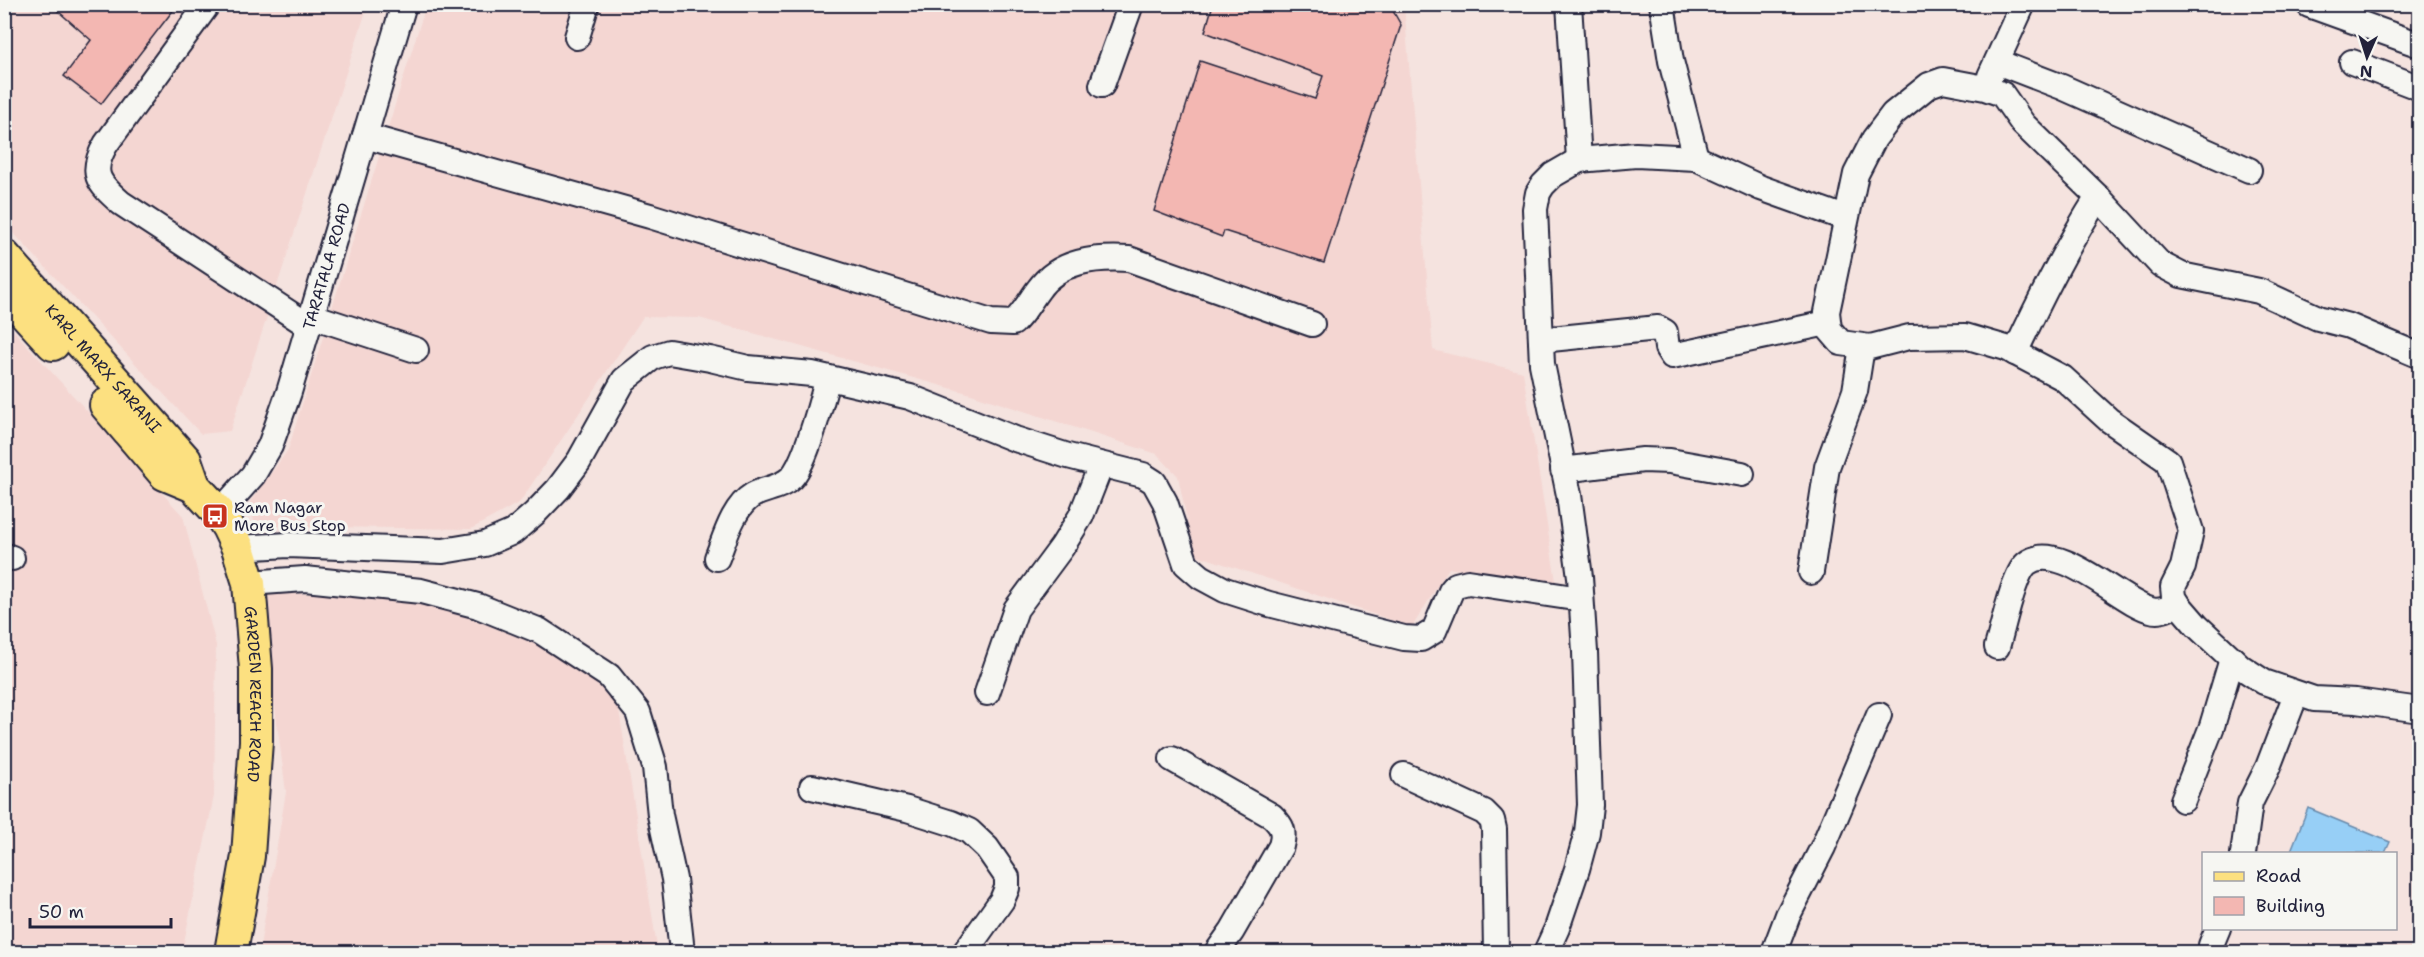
<svg xmlns="http://www.w3.org/2000/svg" width="2424" height="957" font-family="'Shantell Sans',sans-serif">
<style>
.built{fill:#f4d6d2}
.water{fill:#97cff6;stroke:#688aab;stroke-width:1.5}
.building{fill:#f3b7b2;stroke:#22223b;stroke-width:1.5}
.lines{fill:none;stroke-linecap:round;stroke-linejoin:round}
.minor-casing{stroke:#22223b;stroke-width:28}
.major-casing{stroke:#22223b;stroke-width:36}
.minor{stroke:#f6f6f2;stroke-width:24}
.major{stroke:#fce080;stroke-width:32}
.labels{text-anchor:middle;dominant-baseline:central;stroke-width:6;stroke-linejoin:round;paint-order:stroke}
.street-label{font-size:16px;fill:#22223b;stroke:#f6f6f2}
.poi-label{font-size:16px;fill:#22223b;stroke:#f6f6f2;text-anchor:start}
</style>
<rect width="100%" height="100%" fill="#f5e3df"/>
<filter id="ink" filterUnits="userSpaceOnUse"><feTurbulence type="fractalNoise" baseFrequency=".0167" numOctaves="2"/><feDisplacementMap in="SourceGraphic" scale="12" xChannelSelector="R" yChannelSelector="G"/><feConvolveMatrix kernelMatrix="1 2 1 2 8 2 1 2 1" color-interpolation-filters="sRGB"/></filter>
<g filter="url(#ink)">
<path class="built" d="M5,5H368L230,431L201,434L5,224Z
M426,5H1404L1433,350L1523,372L1557,588L1449,568L1412,627L1194,554L1178,476L1157,454L971,394L699,318L643,317L520,502L471,529L255,526L250,502L288,450Z
M4,320L183,516L216,645L214,796L182,952H5Z
M260,593L413,596L584,663L617,698L658,952H259L286,792Z"/>
<path class="water" d="M2308,808L2390,842L2385,853H2290Z"/>
<path class="building" d="M50,4H178L101,104L64,76L91,40Z
M1213,4H1389L1401,25L1324,263L1224,231L1222,237L1154,211L1200,61L1315,99L1323,76L1205,32Z"/>
<g class="lines">
<defs>
<g id="minor">
<path d="M208,4L106,144C89,173 98,183 121,203L309,326"/>
<path d="M1569,4L1579,160"/>
<path d="M1662,4L1671,61L1696,158"/>
<path d="M2309,5L2420,45"/>
<path d="M577,37L587,4"/>
<path d="M1997,62L2062,87L2249,170"/>
<path d="M2352,62L2420,88"/>
<path d="M1990,76L2023,4"/>
<path d="M1102,85L1131,4"/>
<path d="M365,136L650,216L991,322L1013,323C1024,313 1029,302 1038,290C1059,260 1096,257 1129,259L1312,324"/>
<path d="M312,316L416,350"/>
<path d="M1541,340L1658,328L1665,332L1667,348L1672,356L1827,323"/>
<path d="M2015,353C2040,299 2066,247 2098,197"/>
<path d="M2420,356L2349,326L2318,318L2259,291L2181,275L2160,264L2098,197L2023,124L2002,94L1985,88L1943,80L1929,85L1893,114L1874,139L1856,174L1827,312L1829,329L1841,343L1870,347L1909,337L1965,336L2006,348L2063,378L2109,420L2168,461L2191,531L2183,567L2173,587L2174,597L2178,604L2197,626L2241,667L2264,682L2314,699L2356,701L2420,710"/>
<path d="M1563,470L1643,460L1670,461L1742,474"/>
<path id="s1" d="M219,513L253,475L270,446L289,392L404,4"/>
<path d="M238,548L288,545L443,551L485,544L513,532L535,513L558,489L579,461L624,380L653,357L669,352L710,359L748,368L812,374L910,397L1015,439L1068,456L1143,475L1154,482L1165,502L1186,564L1201,577L1225,590L1269,604L1404,638L1421,639L1434,631L1451,591L1456,585L1468,582L1581,599"/>
<path d="M4,555L12,558"/>
<path d="M717,558C725,538 733,507 753,495C766,488 781,488 791,478C807,462 821,401 828,378"/>
<path d="M1811,572L1827,467L1855,391L1862,347"/>
<path d="M249,583L305,579L421,591L478,606L540,631L609,676L638,712L655,767L660,815L674,879L682,952"/>
<path d="M1997,647C2003,628 2013,576 2026,564C2057,537 2122,604 2151,610C2160,613 2169,608 2178,604"/>
<path d="M987,693L1016,609L1062,547L1081,516L1101,465"/>
<path d="M1172,759L1272,816C1282,826 1285,831 1281,846L1232,931L1217,952"/>
<path d="M1404,775L1484,812L1492,820L1494,829L1496,952"/>
<path d="M812,787L907,809L951,823L969,831L987,848L1007,877V888L1002,900L965,952"/>
<path d="M2183,800L2212,726L2232,659"/>
<path d="M2243,854L2250,803L2268,767L2296,694"/>
<path d="M2211,945L2218,928"/>
<path d="M1546,952L1557,928L1577,869L1587,832L1590,805L1585,652L1580,577L1569,495L1542,364L1535,209L1538,193L1543,185L1553,175L1579,160L1636,155L1696,158L1761,188L1845,218"/>
<path d="M1774,952L1788,915L1823,847L1879,715"/>
</g>
<g id="major">
<path id="s2" d="M4,256L185,460L194,486L219,513L228,527L238,548L249,583L256,669V741L248,856L231,952"/>
<path d="M4,290L53,344"/>
<path d="M106,405L165,474L194,486"/>
</g>
</defs>
<use href="#minor" class="minor-casing"/>
<use href="#major" class="major-casing"/>
<use href="#minor" class="minor"/>
<use href="#major" class="major"/>
</g>
</g>
<defs>
<symbol id="bus-square" viewBox="-11 -11 22 22"><rect x="-9" y="-9" width="18" height="18" rx="4" fill="#c8321e" stroke="#f6f6f2"/><path d="M-5-6H5V4H4V6H2V4H-2V6H-4V4H-5ZM-3.5-4V0h7V-4ZM-3.5 1.2v1.5H-2V1.2ZM2 1.2v1.5H3.5V1.2Z" fill="#fff"/></symbol>
</defs>
<g fill-rule="evenodd">
<use href="#bus-square" x="200" y="501" width="30" height="30"/>
</g>
<g class="labels">
<g class="street-label">
<text stroke="none"><textPath href="#s1" startOffset="273">TARATALA ROAD</textPath></text>
<text stroke="none"><textPath href="#s2" startOffset="150">KARL MARX SARANI</textPath></text>
<text stroke="none"><textPath href="#s2" startOffset="525">GARDEN REACH ROAD</textPath></text>
</g>
<g class="poi-label">
<text x="234" y="507">Ram Nagar<tspan x="234" dy="18">More Bus Stop</tspan></text>
</g>
</g>
<rect width="2424" height="957" fill="none" stroke="#f6f6f2" stroke-width="24"/>
<rect x="12" y="12" width="2400" height="933" fill="none" stroke="#22223b" stroke-width="2" filter="url(#ink)"/>
<rect x="2202" y="852" width="195" height="78" fill="#f6f6f2" stroke="#a1a1a9" stroke-width="1.5"/>
<rect x="2214" y="872" width="30" height="9" fill="#fce080" stroke="#a1a1a9" stroke-width="1.5"/>
<text x="2256" y="882" font-size="18" fill="#22223b">Road</text>
<rect x="2214" y="897" width="30" height="18" fill="#f3b7b2" stroke="#a1a1a9" stroke-width="1.5"/>
<text x="2256" y="912" font-size="18" fill="#22223b">Building</text>
<g transform="translate(2367 57) rotate(183)" stroke="#f6f6f2" stroke-width="4.5" paint-order="stroke">
<path d="M0-4.5L10 22L0 15L-10 22Z" fill="#22223b"/>
<text y="-9" font-size="16" font-weight="bold" text-anchor="middle" fill="#22223b">N</text>
</g>
<path d="M30 918v9h141v-9" fill="none" stroke="#22223b" stroke-width="3"/>
<text x="39" y="918" font-size="18" fill="#22223b" stroke="#f6f6f2" stroke-width="4.5" paint-order="stroke">50 m</text>
</svg>
